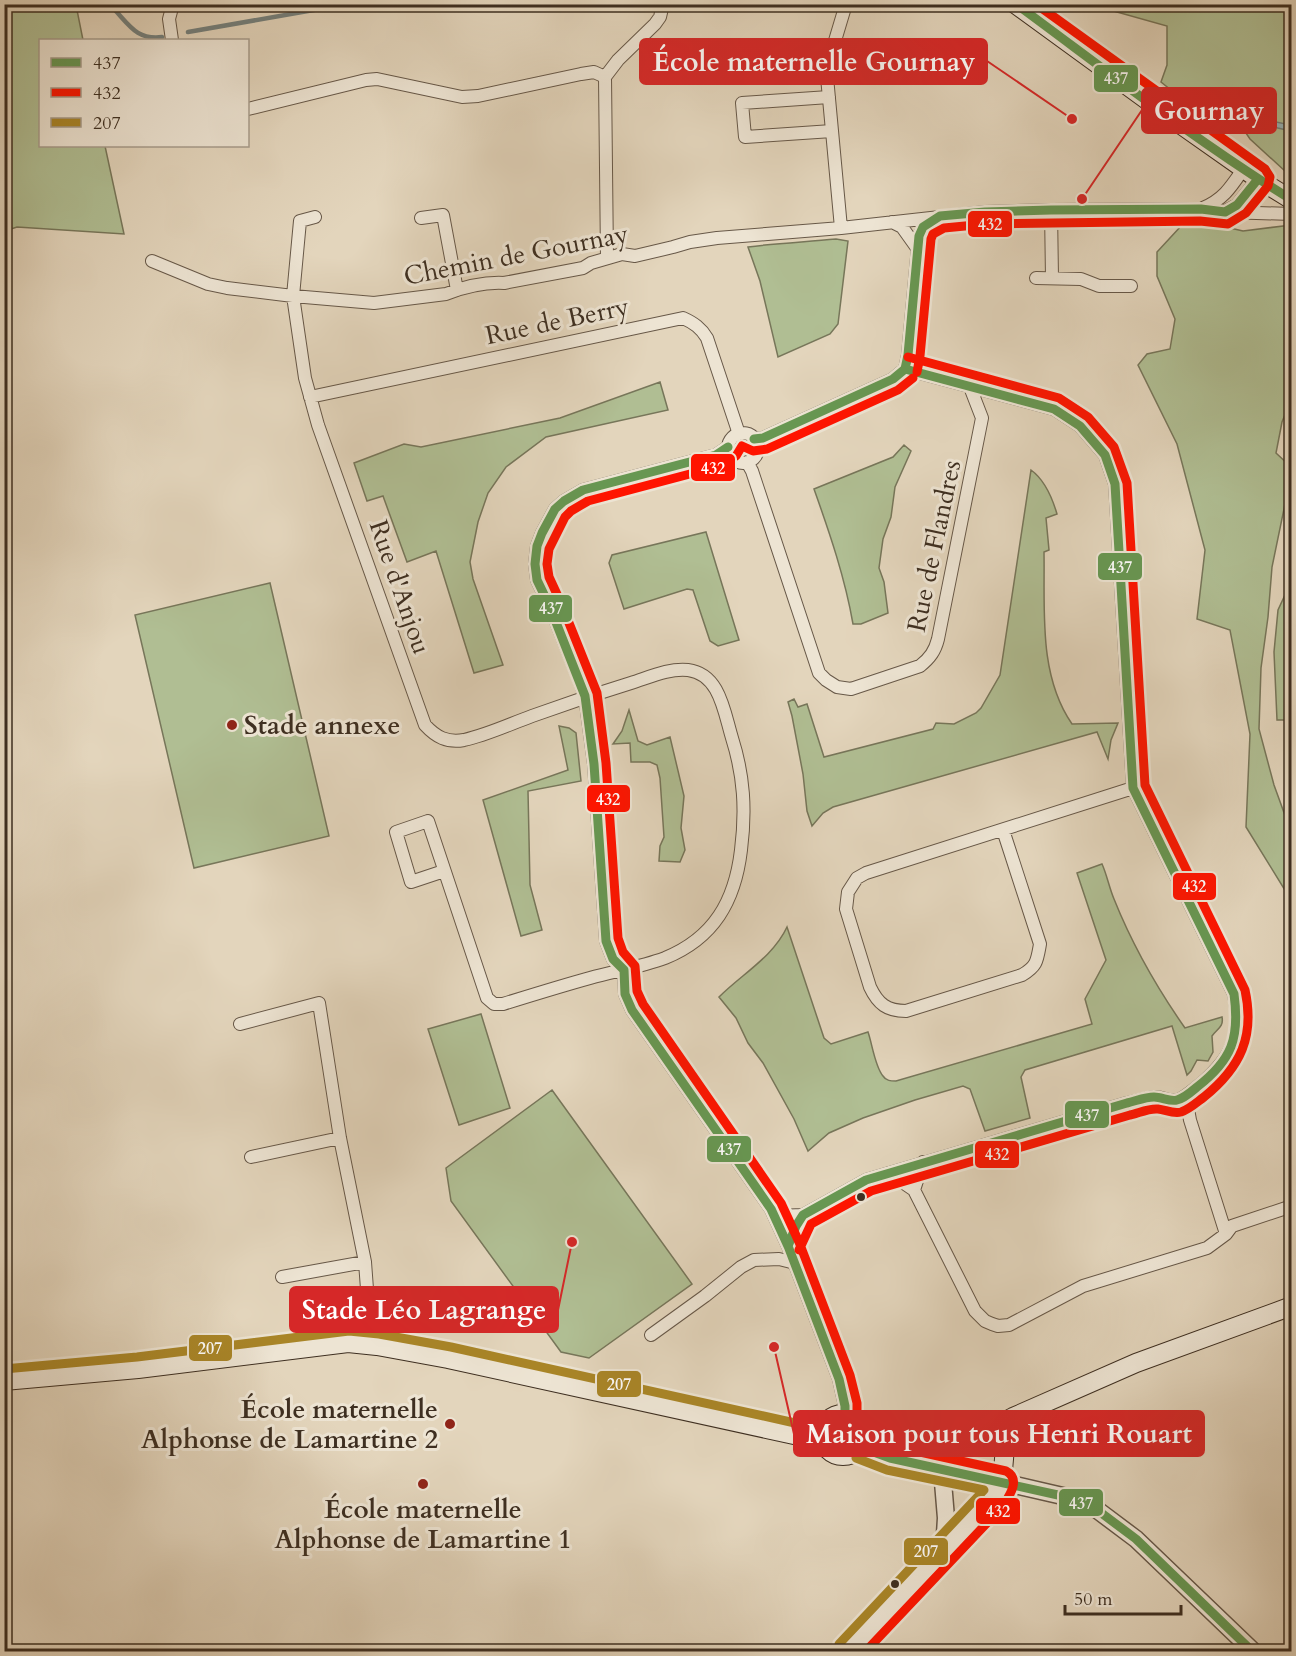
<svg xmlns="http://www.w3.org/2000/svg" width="1296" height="1656" font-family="Cardo,serif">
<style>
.green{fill:#b0be93;stroke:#77765a;stroke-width:1.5}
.water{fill:#98b6ba;stroke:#74807d;stroke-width:1.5}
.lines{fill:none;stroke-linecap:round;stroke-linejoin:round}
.stream{stroke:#74807d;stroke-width:4.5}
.minor-casing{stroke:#675848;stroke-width:14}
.tertiary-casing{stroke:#675848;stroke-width:19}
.secondary-casing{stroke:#3e2f21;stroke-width:20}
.minor{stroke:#ede4d3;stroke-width:12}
.tertiary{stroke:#ede4d3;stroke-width:16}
.secondary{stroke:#ede4d3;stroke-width:18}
.bus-1-casing{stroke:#ede4d3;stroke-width:14}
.bus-2-casing{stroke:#ede4d3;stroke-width:14}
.bus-3-casing{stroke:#ede4d3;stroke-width:14}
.bus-1{stroke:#679752;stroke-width:9}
.bus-2{stroke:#ff1400;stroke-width:9}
.bus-3{stroke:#a98527;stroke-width:9}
.poi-dot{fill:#8f2418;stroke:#ede4d3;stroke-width:2}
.bus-dot{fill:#3e2f21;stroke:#ede4d3;stroke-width:2}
.labels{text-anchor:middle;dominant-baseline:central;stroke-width:6;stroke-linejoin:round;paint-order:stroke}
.street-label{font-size:26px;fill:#3e2f21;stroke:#ede4d3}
.poi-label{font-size:26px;font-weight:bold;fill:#3e2f21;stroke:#ede4d3;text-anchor:start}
.leader{fill:none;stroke:#d62828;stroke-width:2}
.callout-dot{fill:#d62828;stroke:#ede4d3;stroke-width:2}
.callout{fill:#d62828;stroke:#d62828;stroke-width:2}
.callout-label{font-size:27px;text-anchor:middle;font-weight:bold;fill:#fff}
.line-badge{stroke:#ede4d3;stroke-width:2}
.badge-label{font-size:16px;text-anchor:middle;font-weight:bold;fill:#fff}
</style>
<rect width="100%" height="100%" fill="#e3d5bc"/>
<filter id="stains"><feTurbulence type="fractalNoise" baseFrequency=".00333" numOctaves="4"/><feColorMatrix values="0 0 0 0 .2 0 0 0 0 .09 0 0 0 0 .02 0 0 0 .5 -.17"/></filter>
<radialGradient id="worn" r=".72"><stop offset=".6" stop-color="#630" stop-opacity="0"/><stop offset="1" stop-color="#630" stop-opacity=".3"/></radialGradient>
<path class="green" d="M4,5H76L83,40H40V146H105L124,234L17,227L5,231Z
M1092,5H1291V175L1286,172L1250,139L1235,117L1216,126L1161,82L1167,65V26Z
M1208,223L1243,231L1291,225V400L1282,422L1276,453L1291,467V475L1272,567L1268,617L1261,668L1259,729L1274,785L1291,832V900L1246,827L1250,734L1230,630L1197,619L1205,550L1177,444L1138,365L1147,354L1170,349L1175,319L1157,276V252L1182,225Z
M836,239L848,241L838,324L830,334L778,357L760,281L748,247C778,243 806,242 836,239Z
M660,382L668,410L546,437L506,467L488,493L478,522L470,562L473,579L503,665L474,673L436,551L407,562L383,496L367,501L354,463L404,444L421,447L560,418Z
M904,445L911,451L895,487L891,517L883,539L879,568L884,582L888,613L861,624H853C845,578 830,534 814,489L893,457Z
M1031,470C1045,480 1052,497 1057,514L1046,518L1049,550L1044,552C1045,609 1038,675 1072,724L1118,723L1111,740L1108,759L1097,732L833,807L823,813L812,826L807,811L803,774L792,716L788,702L794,699L798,707L807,704L824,757L933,729L936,723L954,724L976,713L981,708L1000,675Z
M706,532L739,640L718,646L710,641L693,590L687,589L624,609L609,563L612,555Z
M1291,582V720H1277L1274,652L1278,610Z
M270,583L329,836L194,868L135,615Z
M629,710L638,741L647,745L670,737L684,796L681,828L685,850L680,862L659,861L660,846L664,837L660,778L657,765L650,762H631L630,743L613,744L622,731Z
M559,726L569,728L576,733L581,781L528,791L530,885L542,930L521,936L483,800L568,770Z
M1102,864C1107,875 1109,887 1114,899C1132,944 1157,988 1185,1028L1222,1017C1224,1027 1217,1029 1212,1036L1213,1052L1208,1061L1197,1060L1191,1071L1187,1075L1172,1026L1025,1070L1021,1077L1030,1118L985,1131L970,1089L963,1086L915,1100L863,1118L829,1133L808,1151L794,1119L763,1063L748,1043L736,1018L719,997C742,974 773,957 787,927L824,1038L831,1044L868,1032C872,1043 875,1067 883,1076C886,1081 891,1081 896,1081L1092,1024L1085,999L1106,960L1077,873Z
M481,1014L510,1108L459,1125L428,1029Z
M552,1090L692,1284L589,1358L561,1352L451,1201L446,1168Z"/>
<path class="water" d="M1221,111L1291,125V131L1220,115Z"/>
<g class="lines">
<path class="stream" d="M114,9C130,26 137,40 162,37
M188,32L348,4"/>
<defs>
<path id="minor" d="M172,40L169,19L173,4
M605,77L607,258
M605,77L618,60L655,24L660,17L663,4
M829,97L742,103L745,137L832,131
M248,109L366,80L377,79L462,97L478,96L581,74L594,72L605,77
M1203,208C1224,199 1231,187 1244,168
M1051,210L1052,278
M1226,211L1237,205L1258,179
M315,217L300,221L293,296L305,378L318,425L425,725C436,737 447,743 464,740C487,735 510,724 532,716C565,704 598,693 631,683C650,677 669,668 688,670C720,674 724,712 732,738C744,776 746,810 741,850C735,901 714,938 665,958C641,967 615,971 590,978C561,986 532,995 503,1004H494L487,998L428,821L396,832L411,882L444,871
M421,218L443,215L457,290
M892,222L902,227L917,248
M841,228L827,77L828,64L846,4
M152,261L208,284L227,288L293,296L374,303L446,294C464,287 485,282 504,283L583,268L591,263L622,254L635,256L673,247L690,242L717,238L841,228L985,212L1051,210L1201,209L1225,212L1292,214
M1036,278L1081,279L1099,286H1131
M905,369L908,355L919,236C924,226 927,222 937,218
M310,397L683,318C694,323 701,328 707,338L739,434
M728 448a15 15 0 1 1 30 0a15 15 0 1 1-30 0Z
M754,439L763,438L893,379L905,369
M728,447L716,455L583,490L564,501L555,509L542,533L537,546L535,564L537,580L550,607L579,679L585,696L594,764L606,941L613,959L624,970L625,994L632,1010L771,1209L788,1246L839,1379L845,1406V1415
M747,462L752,471L819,673L826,680L837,687L851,689L920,666C930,658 935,651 938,639L982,418L970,387
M1003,830L1040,944C1037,961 1037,966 1022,975L906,1011C887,1011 878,1004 870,987L846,909L848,892L857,878L866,873L1133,788
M240,1024L319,1003L340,1138L365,1262L367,1289L377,1346
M1191,1092L1188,1109L1190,1120L1226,1234
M251,1157L340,1138
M889,1173L914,1190L975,1311L985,1321L992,1324L998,1326L1009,1325L1083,1286L1207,1248L1226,1234L1232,1226L1292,1206
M914,1190L923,1162
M775,1216L803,1215
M788,1246L796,1226L803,1215L866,1180L1127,1103C1136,1101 1146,1098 1155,1097C1162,1097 1171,1102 1178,1100C1186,1097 1194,1089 1201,1084C1233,1056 1242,1036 1234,994L1133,788L1115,484L1105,455L1080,426L1054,409L905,369
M282,1277L365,1262
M651,1335L705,1296L741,1267L754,1260L779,1259L795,1263
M348,1343L357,1332L366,1293"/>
<path id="tertiary" d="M942,1470L946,1518L944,1550
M848,1652L994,1498L1002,1482L1067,1497L1096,1509L1136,1539L1254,1652"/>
<path id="secondary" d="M1015,4L1177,122L1258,179L1292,200
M4,1381L138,1369L348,1343L377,1346L448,1359L794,1435H822
M822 1435a21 21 0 1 1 42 0a21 21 0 1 1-42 0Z
M860,1447L890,1458L1002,1482L1006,1436L1013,1417
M942,1470L979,1435L1013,1417L1136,1363L1292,1306"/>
</defs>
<use href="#minor" class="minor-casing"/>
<use href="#tertiary" class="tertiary-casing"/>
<use href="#secondary" class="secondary-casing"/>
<use href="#minor" class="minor"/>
<use href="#tertiary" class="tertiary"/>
<use href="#secondary" class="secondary"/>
<defs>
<path id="bus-1" d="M1016,4C1107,71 1196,141 1292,200
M905,369L908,355L919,236L923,227L940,216L985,212L1051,210L1201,209L1225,212L1237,205L1258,179
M754,439L763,438L893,379L905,369
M728,447L716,455L583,490L564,501L555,509L542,533L537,546L535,564L537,580L550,607L585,696L594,764L606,941L613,959L624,970L625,994L632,1010L771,1209L788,1246L839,1379L845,1406V1415
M788,1246L796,1226L803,1215L866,1180L1127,1103C1136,1101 1145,1097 1154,1097C1162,1097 1170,1102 1177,1100C1185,1098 1191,1092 1197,1087C1232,1060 1240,1038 1234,994L1133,788L1115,484L1105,455L1080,426L1054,409L905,369
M860,1447L890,1458L1067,1497L1096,1509L1136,1539L1253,1652"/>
<path id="bus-2" d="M917,372L920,356L931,239L933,234L944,228L986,224L1200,221L1228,224L1246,213L1268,186L1270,177L1265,169L1036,4
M799,1250L811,1224L871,1191L1130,1115C1139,1113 1149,1108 1158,1109C1166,1110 1173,1114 1181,1112C1190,1109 1197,1102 1204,1097C1241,1067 1255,1036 1245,990L1145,785L1127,483L1114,447L1088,417L1059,398L908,357
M857,1415V1403L850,1375L799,1242L781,1203L643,1004L637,991L635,966L623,952L618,938L606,763L597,693L561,603L549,577L547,564L549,549L565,517L571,511L588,501L720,466L736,456L742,446L753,451L767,449L898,390L913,378
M864,1436L893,1446L1006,1471C1021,1479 1010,1495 1003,1506L865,1652"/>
<path id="bus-3" d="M4,1369L137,1357L349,1331L379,1334L451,1347L795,1423H822
M839,1644L984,1490L887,1470L856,1458"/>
</defs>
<use href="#bus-1" class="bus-1-casing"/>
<use href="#bus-2" class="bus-2-casing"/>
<use href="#bus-3" class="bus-3-casing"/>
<use href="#bus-1" class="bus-1"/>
<use href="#bus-2" class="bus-2"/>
<use href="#bus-3" class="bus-3"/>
</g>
<g class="poi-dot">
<circle cx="232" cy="725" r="6"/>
<circle cx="450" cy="1424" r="6"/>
<circle cx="423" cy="1484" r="6"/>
</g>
<g class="bus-dot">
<circle cx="861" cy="1197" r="5"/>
<circle cx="895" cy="1584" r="5"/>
</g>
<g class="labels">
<g class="street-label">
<text transform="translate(516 255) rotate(-11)">Chemin de Gournay</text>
<text transform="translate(557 321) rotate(-12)">Rue de Berry</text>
<text transform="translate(934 546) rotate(-78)">Rue de Flandres</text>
<text transform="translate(400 587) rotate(71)">Rue d'Anjou</text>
</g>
<g class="poi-label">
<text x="244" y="725">Stade annexe</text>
<text x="438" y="1409" text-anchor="end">École maternelle<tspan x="438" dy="30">Alphonse de Lamartine 2</tspan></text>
<text x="423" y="1509" text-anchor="middle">École maternelle<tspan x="423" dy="30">Alphonse de Lamartine 1</tspan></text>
</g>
</g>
<path class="leader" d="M1072 119L987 61M1082 199L1142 110M572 1242L558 1310M774 1347L794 1434"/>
<g class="callout-dot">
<circle cx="1072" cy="119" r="6"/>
<circle cx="1082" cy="199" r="6"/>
<circle cx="572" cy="1242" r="6"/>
<circle cx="774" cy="1347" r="6"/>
</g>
<g class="callout">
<rect x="640" y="39" width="347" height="45" rx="6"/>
<rect x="1142" y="88" width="134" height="45" rx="6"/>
<rect x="290" y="1287" width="268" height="45" rx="6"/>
<rect x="794" y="1411" width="410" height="45" rx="6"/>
</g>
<g class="callout-label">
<text x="814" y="71">École maternelle Gournay</text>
<text x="1209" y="120">Gournay</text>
<text x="424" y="1319">Stade Léo Lagrange</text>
<text x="999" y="1443">Maison pour tous Henri Rouart</text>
</g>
<g class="line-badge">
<rect x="1093" y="64" width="46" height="29" rx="6" fill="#679752"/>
<rect x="967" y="210" width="46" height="28" rx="6" fill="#ff1400"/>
<rect x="690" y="453" width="46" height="29" rx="6" fill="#ff1400"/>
<rect x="1097" y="552" width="46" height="29" rx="6" fill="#679752"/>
<rect x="528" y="594" width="45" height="29" rx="6" fill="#679752"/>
<rect x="586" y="784" width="45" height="29" rx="6" fill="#ff1400"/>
<rect x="1172" y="872" width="45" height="29" rx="6" fill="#ff1400"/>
<rect x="1064" y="1100" width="46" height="29" rx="6" fill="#679752"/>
<rect x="706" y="1135" width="46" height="28" rx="6" fill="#679752"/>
<rect x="974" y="1140" width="46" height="29" rx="6" fill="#ff1400"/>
<rect x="188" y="1334" width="45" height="28" rx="6" fill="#a98527"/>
<rect x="596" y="1370" width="46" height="28" rx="6" fill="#a98527"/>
<rect x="1058" y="1488" width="46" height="29" rx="6" fill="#679752"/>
<rect x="975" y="1497" width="46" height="28" rx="6" fill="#ff1400"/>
<rect x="903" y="1537" width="46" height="29" rx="6" fill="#a98527"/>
</g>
<g class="badge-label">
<text x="1116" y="84">437</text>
<text x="990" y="230">432</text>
<text x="713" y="474">432</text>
<text x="1120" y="573">437</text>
<text x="551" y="614">437</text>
<text x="608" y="805">432</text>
<text x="1194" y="892">432</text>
<text x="1087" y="1121">437</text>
<text x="729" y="1155">437</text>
<text x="997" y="1160">432</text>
<text x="210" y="1354">207</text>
<text x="619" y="1390">207</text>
<text x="1081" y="1509">437</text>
<text x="998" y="1517">432</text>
<text x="926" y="1557">207</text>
</g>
<rect width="1296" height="1656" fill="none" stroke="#e3d5bc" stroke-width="24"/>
<rect x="6" y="6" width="1284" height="1644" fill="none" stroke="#3e2f21" stroke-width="3"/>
<rect x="12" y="12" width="1272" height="1632" fill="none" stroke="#3e2f21" stroke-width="1.5"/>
<rect x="39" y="39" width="210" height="108" fill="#ede4d3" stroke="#a79c8c" stroke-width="1.5"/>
<rect x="51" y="58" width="30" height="9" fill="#679752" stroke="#a79c8c" stroke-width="1.5"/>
<text x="93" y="69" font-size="18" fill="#3e2f21">437</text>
<rect x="51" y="88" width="30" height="9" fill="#ff1400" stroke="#a79c8c" stroke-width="1.5"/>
<text x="93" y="99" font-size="18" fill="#3e2f21">432</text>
<rect x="51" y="118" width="30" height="9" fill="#a98527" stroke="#a79c8c" stroke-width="1.5"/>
<text x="93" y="129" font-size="18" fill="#3e2f21">207</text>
<path d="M1065 1605v9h116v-9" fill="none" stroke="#3e2f21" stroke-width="3"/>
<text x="1074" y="1605" font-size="18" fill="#3e2f21" stroke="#ede4d3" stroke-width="4.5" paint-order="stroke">50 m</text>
<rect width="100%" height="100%" filter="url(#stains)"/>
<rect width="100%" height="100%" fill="url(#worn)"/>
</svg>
